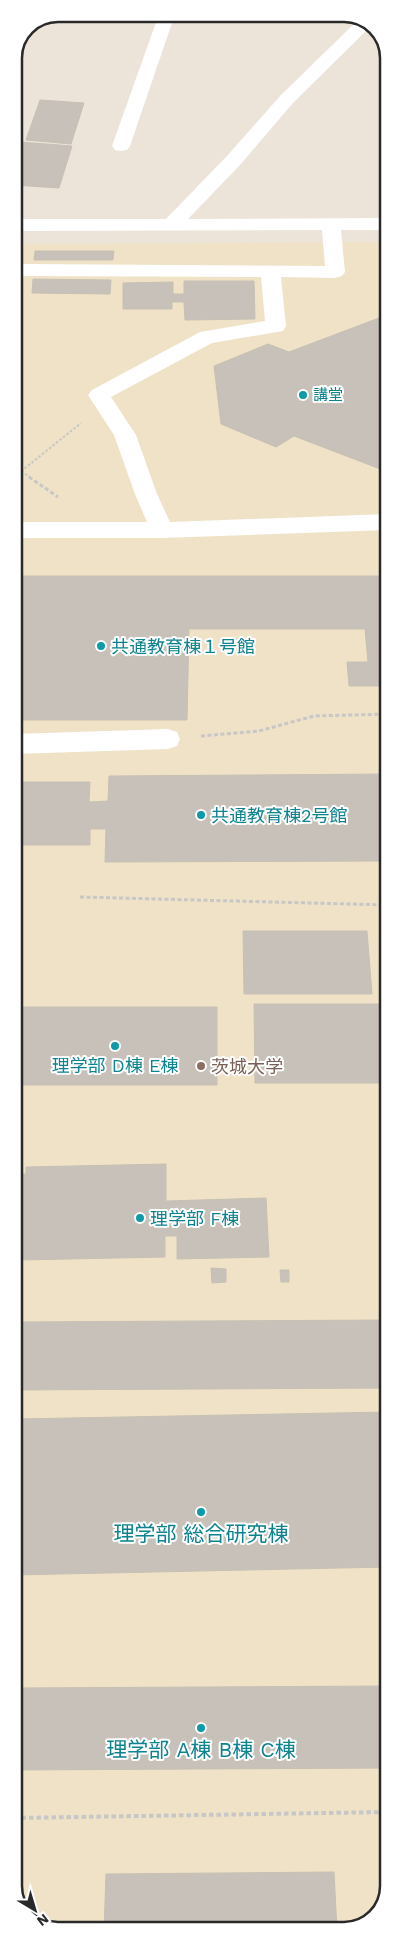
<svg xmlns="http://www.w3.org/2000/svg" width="402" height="1945" font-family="'Work Sans','Noto Sans JP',sans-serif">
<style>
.education{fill:#efe2c7}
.building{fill:#c7c1b9;stroke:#c7c0b3}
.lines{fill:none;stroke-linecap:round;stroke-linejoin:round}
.path-far2{stroke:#c7c7c7;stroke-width:2;stroke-dasharray:2.5 2;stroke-linecap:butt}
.path-far1{stroke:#c7c7c7;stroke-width:3;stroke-dasharray:4 2.5;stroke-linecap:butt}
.path{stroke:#c7c7c7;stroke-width:4;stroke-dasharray:4.5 3;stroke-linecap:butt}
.minor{fill:#fff;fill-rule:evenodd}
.culture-dot{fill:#0f9aa8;stroke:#fff;stroke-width:2}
.education-dot{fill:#8d6e63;stroke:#fff;stroke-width:2}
.labels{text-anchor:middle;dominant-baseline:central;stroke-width:4;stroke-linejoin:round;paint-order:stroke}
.far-culture-label{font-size:15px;fill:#0d838f;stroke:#fff;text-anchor:start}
.culture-label{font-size:18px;fill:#0d838f;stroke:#fff;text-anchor:start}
.education-label{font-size:18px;fill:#785e54;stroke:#fff;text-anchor:start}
.near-culture-label{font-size:21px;fill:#0d838f;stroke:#fff}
.rim{fill:none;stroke:#292929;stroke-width:2.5}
</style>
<rect width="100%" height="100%" fill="#ece4d9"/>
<path class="education" d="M388,242V1887L377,1916L350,1931H53L27,1918L14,1893V244Z"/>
<path class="building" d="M40,100L84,103L71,144L26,140Z
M20,142L72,146L59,188L14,185V160Z
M35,251H114L113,260H34Z
M33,279L111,280L110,294L32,293Z
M184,281H254L255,319L185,320L184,302H172V309H123V283L173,282V294H184Z
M379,318L388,321V472L294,436L276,447L221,424L214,366L268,344L289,352Z
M14,576H388V686H349L347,662H368L365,629H189L187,720H14Z
M388,774V861L105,862L106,829H90V845H14V782H90L89,802L108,801L109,776Z
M243,931H367L372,994H244Z
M254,1004H388V1083H255Z
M14,1007H217V1085H14Z
M166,1164V1201L266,1198L269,1257L177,1259V1236H165V1257L19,1260V1252H14V1174H26V1167Z
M211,1268L226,1269V1282L212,1283Z
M280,1270H289V1282H281Z
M388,1320V1388L14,1390V1322Z
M388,1412V1567L14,1575L16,1419Z
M388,1686V1768L14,1770V1688Z
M334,1872L337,1931H104L106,1874Z"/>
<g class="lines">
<path class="path-far2" d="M14,466L31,478
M14,477L81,423"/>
<path class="path-far1" d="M29,477L58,497
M201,736L259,731L314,716L388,714
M80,897L388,905"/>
<path class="path" d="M14,1818L388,1812"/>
<path class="minor" d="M159,14H175L130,146L127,150L121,151L115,150L112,146Z
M359,19L372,25L293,103L240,165L188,219L388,218V230H341L345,272L342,276L335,278L281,277L286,326L283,331L212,343L111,397L136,435L157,494L170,522L388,514V530L162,538H14V522H147L135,494L114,435L88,395L92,390L200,332L265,321L261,277L25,276L18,274L15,270L18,266L25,264L325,266L322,230L14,231V219H166L226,157L281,95Z
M168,729L177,732L180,739L177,746L168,749L14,754V734Z"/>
</g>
<g class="culture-dot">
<circle cx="303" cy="395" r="5"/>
<circle cx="101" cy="646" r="5"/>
<circle cx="201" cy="815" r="5"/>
<circle cx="115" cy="1046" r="5"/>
<circle cx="140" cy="1218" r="5"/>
<circle cx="201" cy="1512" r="5"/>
<circle cx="201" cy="1728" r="5"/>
</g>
<circle class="education-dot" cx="201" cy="1066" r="5"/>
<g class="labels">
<g class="far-culture-label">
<text x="313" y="395">講堂</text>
</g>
<g class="culture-label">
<text x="111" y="646">共通教育棟１号館</text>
<text x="211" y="815">共通教育棟2号館</text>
<text x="115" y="1065" text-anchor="middle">理学部 D棟 E棟</text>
<text x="150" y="1218">理学部 F棟</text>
</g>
<g class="education-label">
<text x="211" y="1066">茨城大学</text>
</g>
<g class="near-culture-label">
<text x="201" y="1533">理学部 総合研究棟</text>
<text x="201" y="1749">理学部 A棟 B棟 C棟</text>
</g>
</g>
<path d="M0 0H402V1945H0ZM58 22H344A36 36 0 0 1 380 58V1886A36 36 0 0 1 344 1922H58A36 36 0 0 1 22 1886V58A36 36 0 0 1 58 22Z" fill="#fff" fill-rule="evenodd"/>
<path class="rim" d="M58 22H344A36 36 0 0 1 380 58V1886A36 36 0 0 1 344 1922H58A36 36 0 0 1 22 1886V58A36 36 0 0 1 58 22Z"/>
<g transform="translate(35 1910) rotate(142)" stroke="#ffffff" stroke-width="4" paint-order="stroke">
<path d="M0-4L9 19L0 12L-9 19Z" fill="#292929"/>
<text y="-8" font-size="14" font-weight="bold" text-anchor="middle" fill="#292929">N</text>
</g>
</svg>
